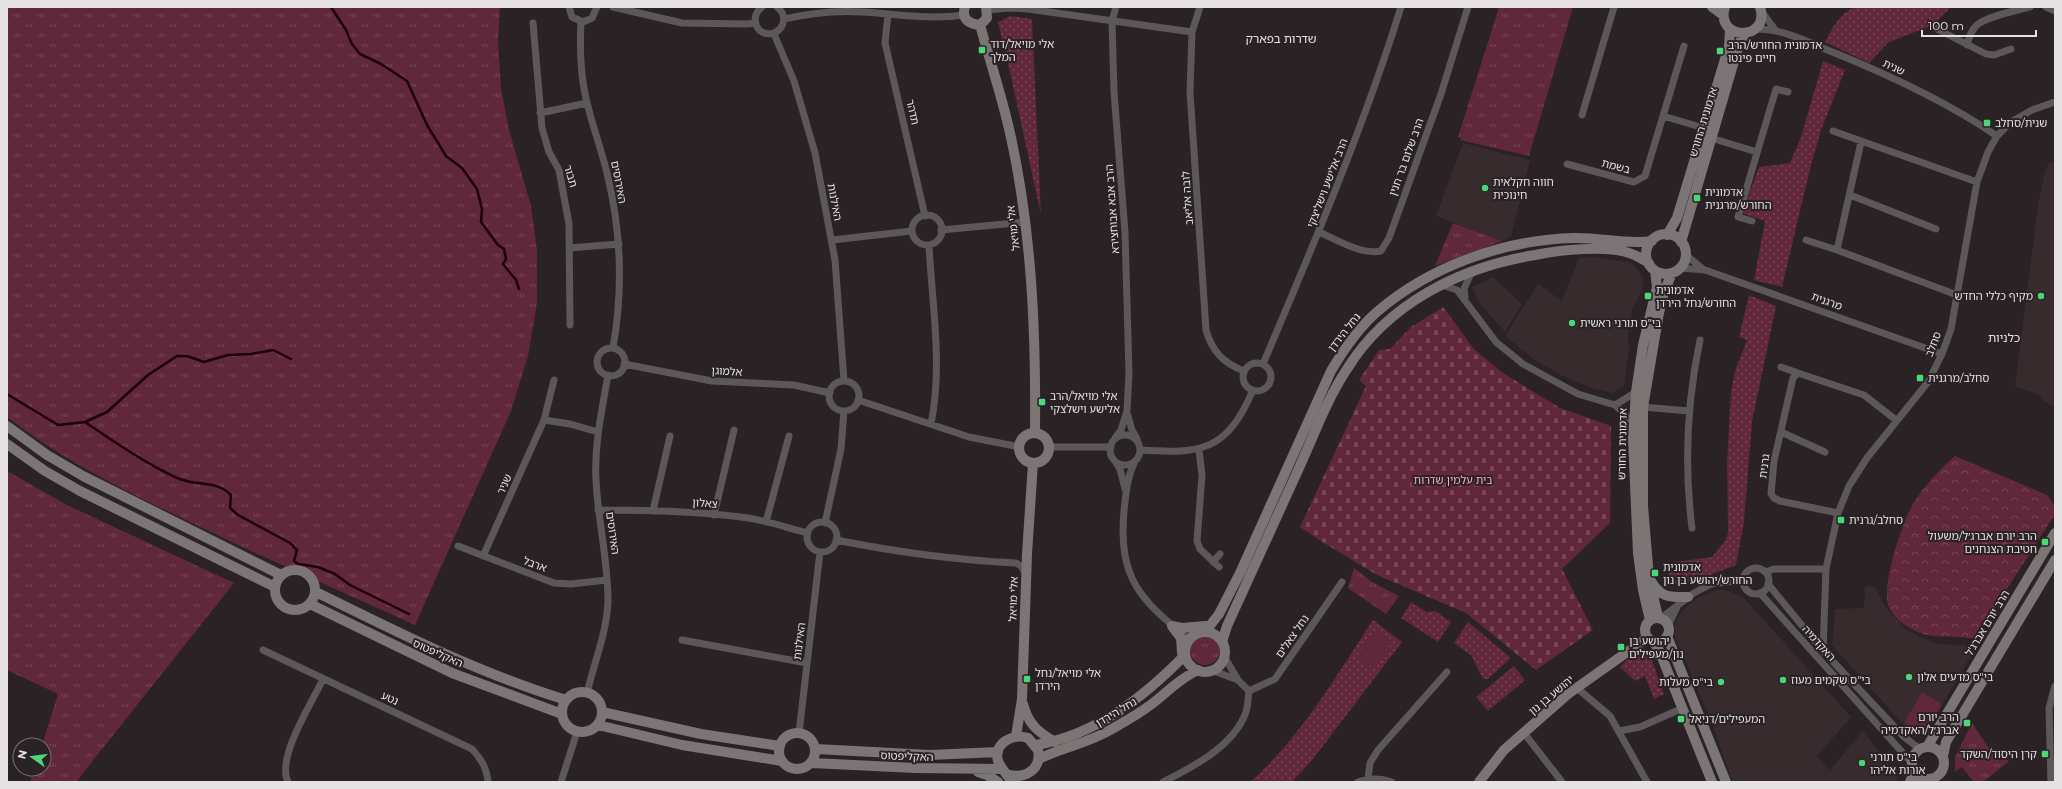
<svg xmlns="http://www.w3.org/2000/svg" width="2062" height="789" font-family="Montserrat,'Noto Sans Hebrew',sans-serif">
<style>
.built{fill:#382b2e}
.grass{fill:url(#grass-tufts)}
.forest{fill:url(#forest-crowns)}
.cemetery{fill:url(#cemetery-stones)}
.park{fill:url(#park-dots)}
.garden{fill:#61273b}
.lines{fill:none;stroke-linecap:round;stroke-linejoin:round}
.stream{stroke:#1e000a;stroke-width:2.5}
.street{stroke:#5c5859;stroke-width:7}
.secondary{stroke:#7b7576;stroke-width:10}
.poi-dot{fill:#4bd677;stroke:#2a2224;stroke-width:1.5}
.labels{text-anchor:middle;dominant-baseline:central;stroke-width:4;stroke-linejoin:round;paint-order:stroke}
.poi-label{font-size:11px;fill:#e6e1e2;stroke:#2a2224;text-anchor:start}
.street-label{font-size:11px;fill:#e6e1e2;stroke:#2a2224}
.park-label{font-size:11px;fill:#fea8c2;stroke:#2a2224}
.neighbourhood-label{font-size:12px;fill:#e6e1e2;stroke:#2a2224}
</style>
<defs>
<pattern id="grass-tufts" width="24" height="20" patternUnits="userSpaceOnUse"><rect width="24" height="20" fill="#61273b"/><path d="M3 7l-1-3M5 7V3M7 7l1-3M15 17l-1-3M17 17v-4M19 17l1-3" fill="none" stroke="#784657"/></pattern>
<pattern id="forest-crowns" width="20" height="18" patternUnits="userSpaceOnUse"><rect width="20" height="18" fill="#61273b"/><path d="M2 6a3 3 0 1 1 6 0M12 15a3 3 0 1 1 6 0" fill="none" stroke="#784657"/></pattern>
<pattern id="cemetery-stones" width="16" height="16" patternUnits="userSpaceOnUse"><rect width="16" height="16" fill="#61273b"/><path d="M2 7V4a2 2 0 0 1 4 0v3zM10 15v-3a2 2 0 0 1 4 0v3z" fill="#784657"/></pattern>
<pattern id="park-dots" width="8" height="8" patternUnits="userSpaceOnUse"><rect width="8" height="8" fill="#61273b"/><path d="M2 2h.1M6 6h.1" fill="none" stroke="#784657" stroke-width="1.8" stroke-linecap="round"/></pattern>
</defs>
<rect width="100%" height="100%" fill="#2a2224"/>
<path class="built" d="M1463,143L1530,160L1511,236L1502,241L1436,216Z
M2055,161V407L2045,402L2038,394L2015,387L2038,205L2045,172L2048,164Z
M1597,257L1632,263L1643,278V288L1632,310L1628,335L1629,347L1624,386L1612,393L1594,389L1561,375L1535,360L1505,336L1538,284L1562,301L1579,258Z
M1493,277L1522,304L1505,332L1479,303L1472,287Z
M1874,586L1886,608L1907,630L1920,637L1938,644L1970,646L1975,649L1924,735L1912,733L1904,725L1832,645L1835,609L1864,608L1865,587Z
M1716,590H1726L1744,598L1851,717L1817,756L1830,770L1863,731L1897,776V782H1733L1711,721L1675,637V625L1678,617L1687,606L1697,598Z"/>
<path class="grass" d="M7,7H500L498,41L501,88L509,130L531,206L537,250V303L528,356L511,411L415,625C340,591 264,558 190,522C127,492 62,460 7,417Z
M1499,7H1573L1529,156L1460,140L1461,138L1458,137Z
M1453,223L1502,241L1435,266Z
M7,471L67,505L234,583L76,782H30L34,769H44V745H42L58,694L7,670Z
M1354,568L1372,582L1399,596L1386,614L1348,588Z
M1190 650a15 15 0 1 1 30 0a15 15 0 1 1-30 0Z
M1972,723L1988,747L2009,761L1983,782H1974L1962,767L1955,772V757Z"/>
<path class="forest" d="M1955,456L2047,495L2055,506V514L1975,639C1952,634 1931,641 1910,628C1902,624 1892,615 1889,607C1880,588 1902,523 1913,504C1923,487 1940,469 1955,456Z"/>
<path class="cemetery" d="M1443,307L1474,349L1503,373L1560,408L1611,426L1610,523L1562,569L1593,630L1536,670L1466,613L1377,575L1319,540L1300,527L1366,386L1359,380L1379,350L1390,349L1411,327Z"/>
<path class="park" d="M1855,7H1951L1933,25L1889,42L1869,63L1825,42C1833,27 1839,14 1855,7Z
M1010,16L1032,19L1041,215L1010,72L998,22Z
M1823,61L1845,70L1821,130L1810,169L1782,287L1754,280L1765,221L1742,213L1759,167L1790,163L1801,137Z
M1749,295L1776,306L1752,422L1744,522L1736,565L1684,585L1673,584L1670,579L1668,563L1712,557L1725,541L1728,533L1727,462L1731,392L1735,371L1747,340L1739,337Z
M1411,602L1427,612L1435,611L1451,622L1438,642L1401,618Z
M1373,620L1402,642L1313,759L1292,782H1250C1301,737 1336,676 1373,620Z
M1468,622L1511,658L1488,679H1483L1471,655L1454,643Z
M1643,649L1649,652L1664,694L1654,699L1645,676L1635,681L1620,667L1635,652Z
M1514,666L1525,680L1488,711L1476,697Z"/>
<path class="garden" d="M1374,631L1392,642L1374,669L1357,658Z
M1922,692L1942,704L1924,735L1904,723Z"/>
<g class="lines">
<path class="stream" d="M331,7L346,30L352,44L360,54L381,64L407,81L427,125L446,156L462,168L477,189L482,209L481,222L498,245L504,249L506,259L503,264L516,280L519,289
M7,394L58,425L85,422L107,412L148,375L177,356H187L204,362L228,355L251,354L273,350L291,359
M85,422C110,439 134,456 161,470C168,473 175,478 183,480C202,486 217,481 231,495L230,508L238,515L290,543L297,550L294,561L298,564L318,567L335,574L350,585L409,614"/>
<path class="street" d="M569,7L572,17L583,22L592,18L597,7
M613,7L682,23L747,24L755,23
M762,7C754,13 753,22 759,30C775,43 794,20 777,7
M1200,7L1192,32L1190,92L1206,330C1212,351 1223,363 1244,371
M2046,7L2055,11
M988,10L1009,8L1028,9L1192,32
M1762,12L1776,31
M888,14L885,43L925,216
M784,19C810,13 836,10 863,12C897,14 930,20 964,15
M581,22C580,42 580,62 583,82C587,113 600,143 607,173C621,230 623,291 613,348
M533,23L542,128L549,152L559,170L569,224L570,325
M1754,29C1781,28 1806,41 1830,51C1887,74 1946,101 1997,136
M1937,29L1986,54L1994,55L2011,49
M774,34L794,81L815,153L835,260L844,381
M1967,45C1969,38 1971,30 1977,25C1987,16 2016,11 2030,7
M540,113L587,103
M1582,115L1614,7
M1663,116L1704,128
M1833,131L1977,182
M1711,138L1757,152
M1567,164L1634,182L1645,176L1684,46
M1850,195L1936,229
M912 230a15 15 0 1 1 30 0a15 15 0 1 1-30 0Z
M1752,221L1738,217L1776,89L1788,92
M941,230L1025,222
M1319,232C1337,240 1361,255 1381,251L1389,238L1441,94L1468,7
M832,240L912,231
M1806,240L1837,250L1957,295
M929,245C932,304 943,366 931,424
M569,248L619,244
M1837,250L1861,142
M1686,255L1704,270
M1680,268L1705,270L1942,354
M1442,285L1457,290L1496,342L1523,364L1578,394L1615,405L1634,423
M1465,297L1464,289L1472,271
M597 362a14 14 0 1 1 28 0a14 14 0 1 1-28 0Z
M1243 377a14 14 0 1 1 28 0a14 14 0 1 1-28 0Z
M624,364L712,381L794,385L830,393
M1263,364C1313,246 1363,129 1401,7
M1781,367L1798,373
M829 396a15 15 0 1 1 30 0a15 15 0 1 1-30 0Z
M858,400L969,437L1020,447
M1615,405L1636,392
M1643,407L1689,411
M1127,413L1132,430L1137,439
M544,420L570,424L598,432
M1781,432L1825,452
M1110 450a15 15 0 1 1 30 0a15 15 0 1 1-30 0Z
M1115,438L1121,430L1127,411L1129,373L1125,232L1114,92L1112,21L1116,7
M1050,447H1111
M1141,450C1202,454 1227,451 1253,390
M1199,450L1202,475L1197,541L1200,549L1219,567
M1115,461L1120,469L1125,489
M1135,461C1127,477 1126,493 1124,511C1118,578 1140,600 1189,639
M598,510C648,510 699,511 748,518C768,521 788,528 808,533
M653,511L670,436
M1838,513L1780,501L1774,498L1771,494L1774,461L1793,378L1798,373L1864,395L1896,420
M714,515L734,430
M766,522L789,436
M807 537a15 15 0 1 1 30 0a15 15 0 1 1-30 0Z
M825,523L841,449L844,411
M1692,528C1684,465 1687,402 1700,340
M836,540C896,552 955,560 1016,563L1021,566L1026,574
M458,546L554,583L571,584L607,580
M483,556L544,420L554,380
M1213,562L1220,554
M1743 581a13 13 0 1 1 26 0a13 13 0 1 1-26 0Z
M1765,572L1774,569H1826
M1768,584L1823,651L1904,737L1920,749
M1760,593L1911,762
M1661,618L1694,593L1711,584L1743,580
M1668,626L1678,605
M682,640L807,663
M263,650L472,749C481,759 487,768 488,782
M1823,651L1826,569L1838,513L1849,486L1867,458L1928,382L1942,354L1951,329L1977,182L1988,152L1997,136L2011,122L2032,110L2055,102
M1211,670L1238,680
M1577,688L1610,716L1647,782
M1249,691L1275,679L1342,582
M587,693C594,663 607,632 608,601C608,560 598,521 596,480C594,445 602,410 608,375
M1619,731L1640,727L1683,708
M799,733L820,552
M1524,733L1562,782
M1368,779L1370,763L1378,750L1447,672
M288,782C276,757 312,703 323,679
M561,782L577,732
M1163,782C1193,767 1234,746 1246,712C1248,706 1248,698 1249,691L1238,680L1224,656
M1358,782C1370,778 1379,778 1392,782
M2051,782L2049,708L2055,686"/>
<path class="secondary" d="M965,7C961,19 969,24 980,25L987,18L986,7
M1712,7L1723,15
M1725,7C1714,41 1771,42 1760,7
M980,25C990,61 1002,97 1010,133C1032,231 1036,333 1035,433
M1646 254a20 20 0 1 1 40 0a20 20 0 1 1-40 0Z
M1667,235L1677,218L1729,46L1730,29
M1681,242L1739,44L1745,33
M7,426L47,455L83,476L281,575
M1019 448a15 15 0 1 1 30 0a15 15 0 1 1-30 0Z
M7,444L45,471L80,491L275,587
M275 590a20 20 0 1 1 40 0a20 20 0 1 1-40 0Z
M1651,581C1661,598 1669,597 1688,597
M316,592C397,632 478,673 566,700
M310,604L452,673L562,714
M1658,617L1649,578L1643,506V407L1659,313L1664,292L1672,273
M1645 630a12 12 0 1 1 24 0a12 12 0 1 1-24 0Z
M1650,620L1643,590L1638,553L1633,438L1636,392L1643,345L1657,287L1655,271
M1172,626L1182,628L1205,626
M1172,626L1181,638L1182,653
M1205,632L1219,614L1240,573L1331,371C1344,349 1358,328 1378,311C1431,266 1504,240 1573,238C1599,237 1626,245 1652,241
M1185 652a20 20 0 1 1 40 0a20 20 0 1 1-40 0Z
M1667,636L1726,782
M1653,641L1659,650L1712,782
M1222,642L1227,626C1251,573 1275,521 1299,468C1314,435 1327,399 1347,369C1388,303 1461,267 1535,255C1560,250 1606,245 1629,253C1636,255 1642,259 1649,263
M562 712a20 20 0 1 1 40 0a20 20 0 1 1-40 0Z
M1023,704C1028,724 1038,732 1055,742
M602,712L701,734L780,746
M598,725L682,745L782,761
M779 751a18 18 0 1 1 36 0a18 18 0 1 1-36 0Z
M1016,736L1022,699L1027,554L1033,463
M1036,745C1096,735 1144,697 1185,655
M1912 763a16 16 0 1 1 32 0a16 16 0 1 1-32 0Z
M1927,747L2055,533
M816,749L930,755L998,752
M1943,756L1946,742L2055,560
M1039,759C1063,747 1089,743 1112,729C1124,722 1137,715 1149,706C1166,694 1178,679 1198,670
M812,763L915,768L1002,769
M978,772L987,775L998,782
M1006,774C1024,780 1042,770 1038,750L1028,738C1013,733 993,743 998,761C1001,769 1008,775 1012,782
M1479,782L1504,750L1568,694L1647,638
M1910,782L1914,773"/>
</g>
<g class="poi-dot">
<rect x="978" y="46" width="8" height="8" rx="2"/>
<rect x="1716" y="47" width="8" height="8" rx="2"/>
<rect x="1983" y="119" width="8" height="8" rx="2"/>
<circle cx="1485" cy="188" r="4"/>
<rect x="1693" y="194" width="8" height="8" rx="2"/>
<rect x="1644" y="292" width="8" height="8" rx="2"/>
<circle cx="2041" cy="296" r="4"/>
<circle cx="1572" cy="323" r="4"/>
<rect x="1916" y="374" width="8" height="8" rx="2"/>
<rect x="1038" y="398" width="8" height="8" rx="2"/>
<rect x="1837" y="516" width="8" height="8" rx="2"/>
<rect x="2041" y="538" width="8" height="8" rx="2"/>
<rect x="1651" y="569" width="8" height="8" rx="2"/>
<rect x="1617" y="643" width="8" height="8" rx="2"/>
<circle cx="1909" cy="677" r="4"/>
<rect x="1023" y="675" width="8" height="8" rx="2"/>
<circle cx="1783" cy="680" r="4"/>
<circle cx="1721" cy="682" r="4"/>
<rect x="1677" y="715" width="8" height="8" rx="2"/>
<rect x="1963" y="719" width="8" height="8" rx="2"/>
<rect x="2041" y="750" width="8" height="8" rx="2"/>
<circle cx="1862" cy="763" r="4"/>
</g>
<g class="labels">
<g class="poi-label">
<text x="990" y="44">אלי מויאל/דוד<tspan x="990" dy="13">המלך</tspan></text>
<text x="1728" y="45">אדמונית החורש/הרב<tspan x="1728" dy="13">חיים פינטו</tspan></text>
<text x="1995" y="123">שנית/סחלב</text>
<text x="1493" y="182">חווה חקלאית<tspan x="1493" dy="13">חינוכית</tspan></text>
<text x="1705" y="192">אדמונית<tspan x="1705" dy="13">החורש/מרגנית</tspan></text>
<text x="1656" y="290">אדמונית<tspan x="1656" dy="13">החורש/נחל הירדן</tspan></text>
<text x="2033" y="296" text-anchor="end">מקיף כללי החדש</text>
<text x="1580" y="323">בי"ס תורני ראשית</text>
<text x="1928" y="378">סחלב/מרגנית</text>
<text x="1050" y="396">אלי מויאל/הרב<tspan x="1050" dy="13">אלישע וישלצקי</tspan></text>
<text x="1849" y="520">סחלב/גרנית</text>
<text x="2037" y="536" text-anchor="end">הרב יורם אברג׳ל/משעול<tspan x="2037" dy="13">חטיבת הצנחנים</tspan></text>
<text x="1663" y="567">אדמונית<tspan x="1663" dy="13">החורש/יהושע בן נון</tspan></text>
<text x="1629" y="641">יהושע בן<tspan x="1629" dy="13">נון/מעפילים</tspan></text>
<text x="1035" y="673">אלי מויאל/נחל<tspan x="1035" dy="13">הירדן</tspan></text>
<text x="1917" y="677">בי"ס מדעים אלון</text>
<text x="1791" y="680">בי"ס שקמים מעוז</text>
<text x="1713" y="682" text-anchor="end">בי"ס מעלות</text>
<text x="1959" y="717" text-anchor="end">הרב יורם<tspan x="1959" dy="13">אברג׳ל/האקדמיה</tspan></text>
<text x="1689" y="719">המעפילים/דניאל</text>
<text x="2037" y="754" text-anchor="end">קרן היסוד/השקד</text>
<text x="1870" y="757">בי"ס תורני<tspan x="1870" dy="13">אורות אליהו</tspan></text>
</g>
<g class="street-label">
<text transform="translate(1894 67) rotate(26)">שנית</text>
<text transform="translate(913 112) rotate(77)">תדהר</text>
<text transform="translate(1703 122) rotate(-73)">אדמונית החורש</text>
<text transform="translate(1406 157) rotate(-70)">הרב שלום בר חנין</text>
<text transform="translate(1616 166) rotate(14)">בשמת</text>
<text transform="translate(571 176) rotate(73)">תבור</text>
<text transform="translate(619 182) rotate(79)">האירוסים</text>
<text transform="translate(1327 183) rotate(-69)">הרב אלישע וישליצקי</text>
<text transform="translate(1187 198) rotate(-94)">לובה אליאב</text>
<text transform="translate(835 202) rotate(79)">האילנות</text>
<text transform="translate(1112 209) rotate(-94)">הרב אבא אבוחצירא</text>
<text transform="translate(1013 228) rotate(-97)">אלי מויאל</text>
<text transform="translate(1827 301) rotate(20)">מרגנית</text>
<text transform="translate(1344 332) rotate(-52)">נחל הירדן</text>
<text transform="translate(1933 344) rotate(-69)">סחלב</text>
<text transform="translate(727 371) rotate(3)">אלמוגן</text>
<text transform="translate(1622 444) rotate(-89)">אדמונית החורש</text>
<text transform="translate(1764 466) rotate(-82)">גרנית</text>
<text transform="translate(504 484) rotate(-66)">שניר</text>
<text transform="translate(705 503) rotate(4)">צאלון</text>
<text transform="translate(613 533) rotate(82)">האירוסים</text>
<text transform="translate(535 564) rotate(21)">ארבל</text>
<text transform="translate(1013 599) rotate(-88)">אלי מויאל</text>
<text transform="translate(1987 623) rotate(-59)">הרב יורם אברג'ל</text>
<text transform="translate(1292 636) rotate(-55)">נחל צאלים</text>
<text transform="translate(799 641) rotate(-83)">האילנות</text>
<text transform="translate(1819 643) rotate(48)">האקדמיה</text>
<text transform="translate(438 653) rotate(24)">האקליפטוס</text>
<text transform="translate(1551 695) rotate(-40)">יהושע בן נון</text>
<text transform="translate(390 698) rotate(25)">נטע</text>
<text transform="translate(1116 712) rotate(-31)">נחל הירדן</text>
<text transform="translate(907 756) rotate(2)">האקליפטוס</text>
</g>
<g class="park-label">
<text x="1453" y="480">בית עלמין שדרות</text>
</g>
<g class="neighbourhood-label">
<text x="1281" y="38">שדרות בפארק</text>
<text x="2004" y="337">כלניות</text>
</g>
</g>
<rect width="2062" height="789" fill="none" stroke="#e6e1e2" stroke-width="16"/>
<g transform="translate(32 757) rotate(284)"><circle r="19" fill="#2a2224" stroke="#756e70"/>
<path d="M0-3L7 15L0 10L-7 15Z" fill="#4bd677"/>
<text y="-6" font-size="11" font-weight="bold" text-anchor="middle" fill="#e6e1e2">N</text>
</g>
<path d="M1922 30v6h114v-6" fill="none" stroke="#e6e1e2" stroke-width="2"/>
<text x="1928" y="30" font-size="12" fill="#e6e1e2" stroke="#2a2224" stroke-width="3" paint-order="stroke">100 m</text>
</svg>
